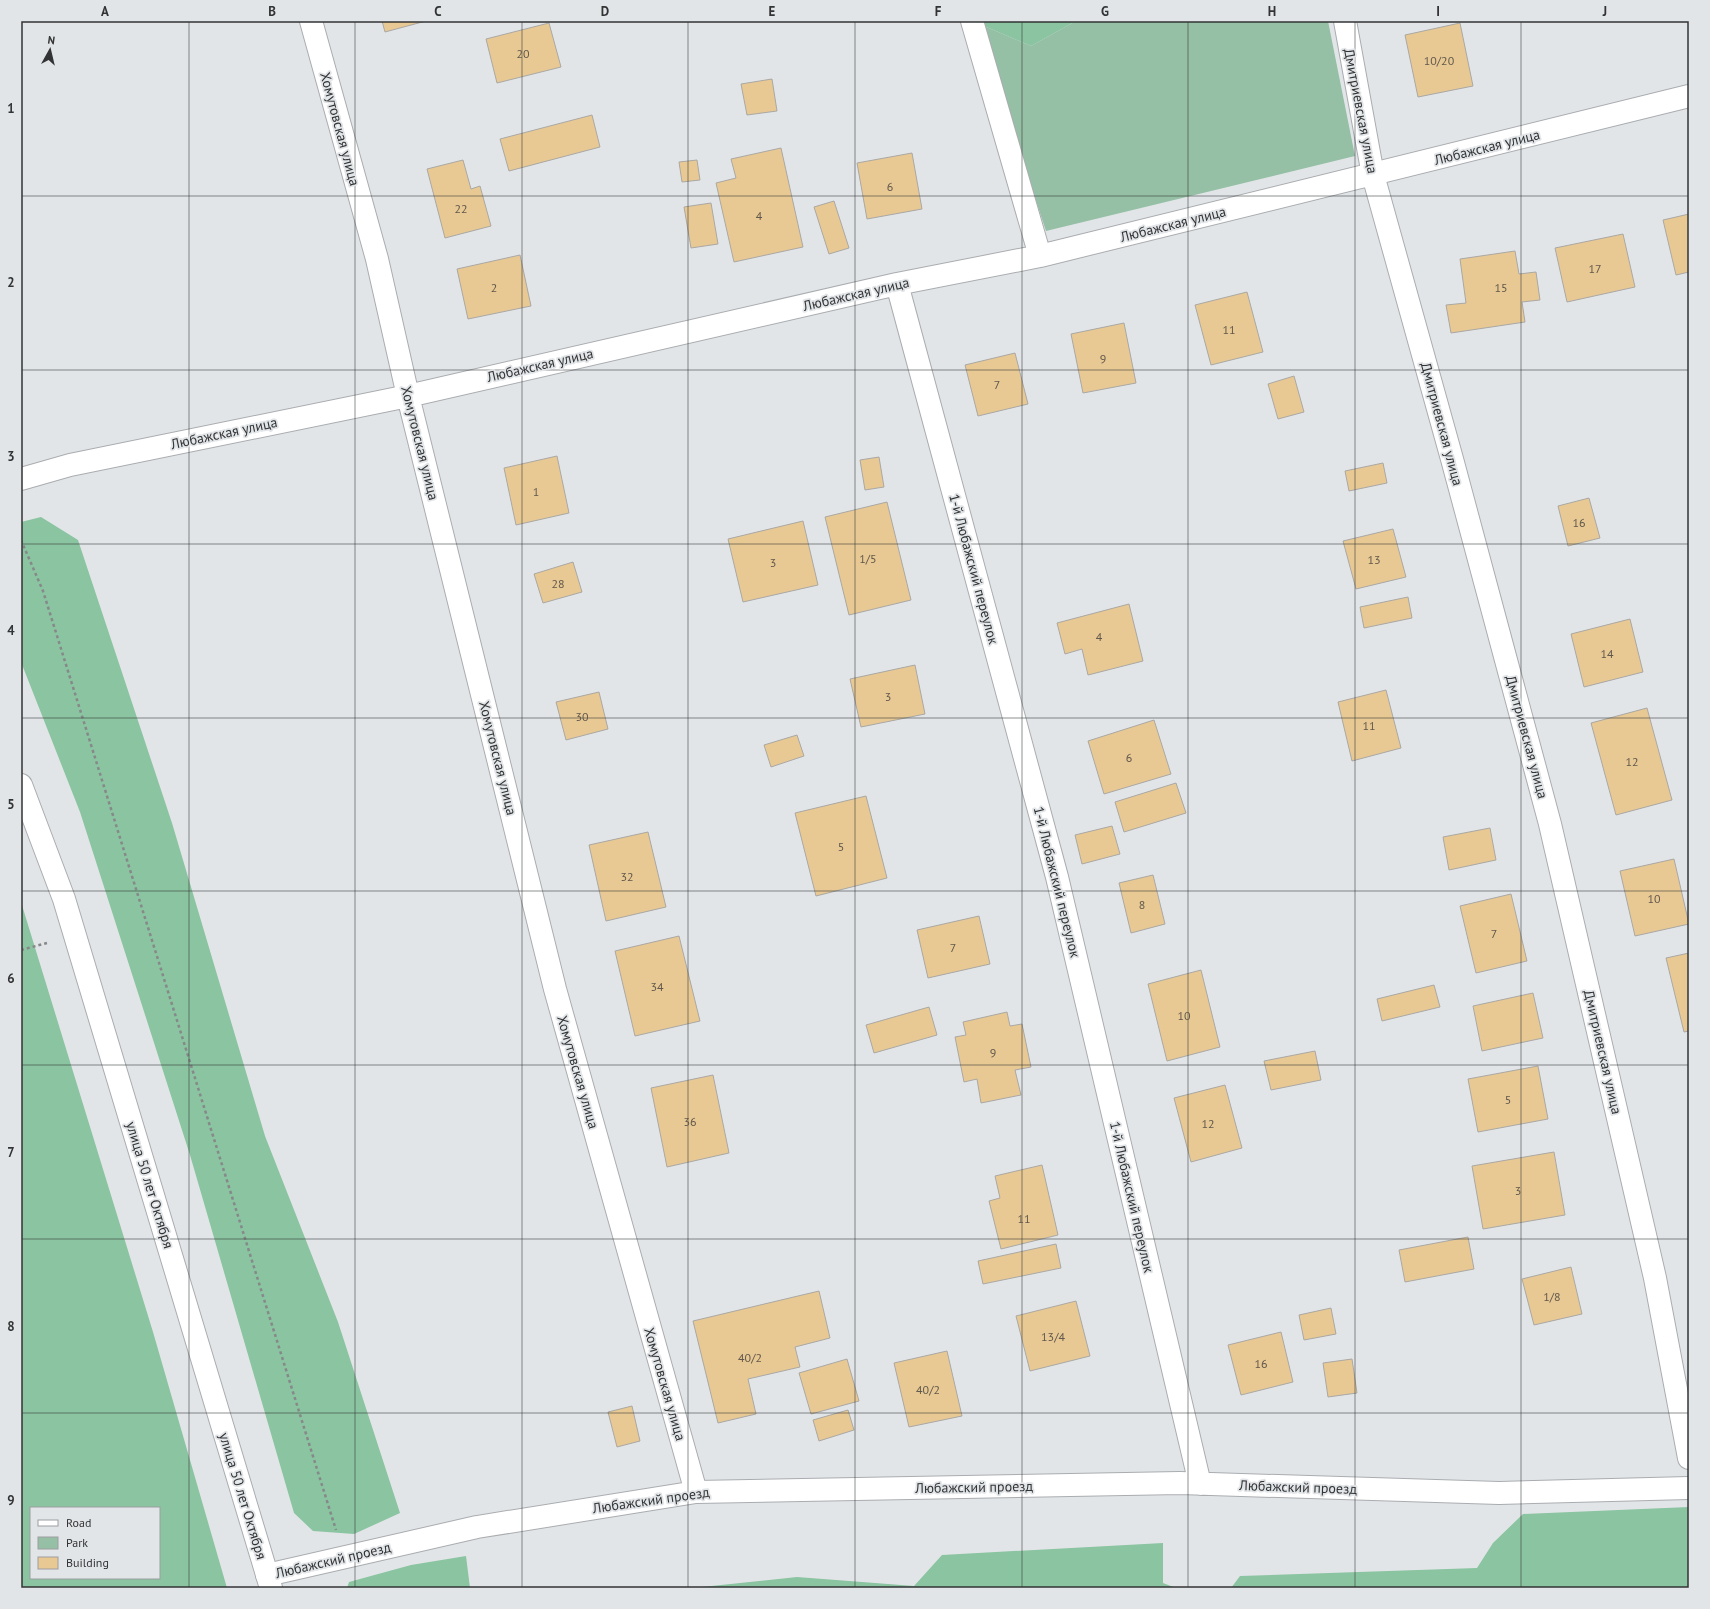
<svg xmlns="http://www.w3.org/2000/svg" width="1710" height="1609" font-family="'PT Sans',sans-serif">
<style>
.green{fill:#95c0a5}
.forest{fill:#8ac4a0;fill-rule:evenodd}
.building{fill:#e8c893;stroke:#aaa8a4}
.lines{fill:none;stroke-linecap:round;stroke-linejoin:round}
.minor-casing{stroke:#aaadb0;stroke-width:24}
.primary-casing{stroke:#aaadb0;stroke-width:24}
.path{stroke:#86888a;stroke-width:2.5;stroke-dasharray:3 3;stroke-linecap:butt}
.minor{stroke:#fff;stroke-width:22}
.primary{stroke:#fff;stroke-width:22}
.grid{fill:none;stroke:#323334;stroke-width:1;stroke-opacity:0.55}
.labels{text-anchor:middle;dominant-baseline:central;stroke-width:3.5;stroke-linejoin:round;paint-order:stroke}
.number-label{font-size:12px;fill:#60584c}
.street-label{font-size:14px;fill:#323334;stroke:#e2e5e8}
.neatline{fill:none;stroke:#323334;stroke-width:1.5}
.grid-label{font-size:13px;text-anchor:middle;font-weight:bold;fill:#323334}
</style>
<rect width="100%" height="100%" fill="#e2e5e8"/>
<path class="green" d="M1076,21H1328L1355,156L1046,231L977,23L1031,46Z"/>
<path class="forest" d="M977,21H1076L1031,46L977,23Z
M41,517L78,540L172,823L265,1136L338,1322L400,1513L354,1534L313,1531L294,1513L190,1155L80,812L21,662V522Z
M21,902L153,1332L227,1588H21ZM31,1508H159V1578H31Z
M1689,1507V1588H1231L1240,1576L1477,1568L1493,1543L1523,1514Z
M1163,1543V1583L1176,1588H621L702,1587L797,1577L914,1586L942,1555Z
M466,1556L470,1588H347L349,1582L411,1565Z"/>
<path class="building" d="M382,21H426L385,32Z
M549,23L561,67L497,83L486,39Z
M1460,23L1473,86L1418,97L1405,35Z
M772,79L777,111L747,115L741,84Z
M592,115L600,147L509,171L500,139Z
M781,148L803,247L734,262L716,183L736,178L731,159Z
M912,153L922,209L867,219L857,163Z
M463,160L471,189L480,186L491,226L445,238L427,169Z
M697,160L700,180L682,182L679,162Z
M834,201L849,248L829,254L814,207Z
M711,203L718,244L691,248L684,207Z
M1689,214V272L1676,275L1663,220Z
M1623,234L1635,287L1567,302L1555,248Z
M1515,251L1519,274L1536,272L1540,300L1522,302L1525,322L1451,333L1446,305L1466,303L1460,259Z
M520,255L531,306L468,319L457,269Z
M1247,292L1263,352L1211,365L1195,305Z
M1124,323L1136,383L1083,393L1071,334Z
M1015,353L1028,404L978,416L965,365Z
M1294,376L1304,412L1278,419L1268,384Z
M557,456L569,513L516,525L504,468Z
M879,457L884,487L865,490L860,460Z
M1383,463L1387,483L1349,491L1345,471Z
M1589,498L1600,538L1568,546L1558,506Z
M887,502L911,600L849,615L825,517Z
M803,521L818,585L743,602L728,539Z
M1393,529L1406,577L1356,589L1343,541Z
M573,562L582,592L543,603L534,574Z
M1408,597L1412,618L1364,628L1360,607Z
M1129,604L1143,661L1088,675L1082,649L1065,654L1057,623Z
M1630,619L1643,672L1584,687L1571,634Z
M915,665L925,714L861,727L850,679Z
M1386,690L1401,748L1352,761L1338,702Z
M599,692L608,729L566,740L556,702Z
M1647,708L1672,800L1616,815L1591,723Z
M1154,720L1171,774L1104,794L1088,741Z
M797,735L804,756L771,767L764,745Z
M1176,783L1186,813L1124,832L1115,802Z
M866,796L887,878L816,896L795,813Z
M1112,826L1120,854L1082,864L1075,835Z
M1490,828L1496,860L1449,870L1443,837Z
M648,832L666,907L606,921L589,845Z
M1674,859L1689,924L1635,936L1620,871Z
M1153,875L1165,924L1131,933L1119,883Z
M1511,894L1527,961L1476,973L1460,906Z
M979,916L990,964L928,978L917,930Z
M679,936L700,1021L635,1036L615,951Z
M1689,953V1031L1684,1032L1666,958Z
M1201,970L1220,1047L1167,1061L1148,984Z
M1434,985L1440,1007L1382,1021L1377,999Z
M1533,993L1543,1038L1482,1051L1473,1006Z
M929,1007L937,1035L874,1053L866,1025Z
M1007,1012L1010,1026L1022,1024L1031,1067L1015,1070L1021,1095L981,1103L977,1079L964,1082L955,1037L966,1035L963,1022Z
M1315,1051L1321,1080L1271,1090L1264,1061Z
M1538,1066L1548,1119L1478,1132L1468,1079Z
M713,1075L729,1153L667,1167L651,1088Z
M1225,1085L1242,1148L1191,1162L1174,1098Z
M1554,1152L1565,1215L1483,1229L1472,1166Z
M1042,1165L1058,1235L1001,1249L989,1201L1000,1198L995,1176Z
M1468,1237L1474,1269L1405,1282L1399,1250Z
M1056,1244L1061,1268L983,1284L978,1261Z
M1571,1267L1582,1314L1534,1325L1522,1279Z
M819,1291L830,1338L795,1347L800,1367L748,1379L756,1414L718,1423L693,1321Z
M1076,1301L1090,1356L1030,1371L1016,1316Z
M1331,1308L1336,1334L1304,1340L1299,1315Z
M1281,1332L1293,1382L1241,1395L1228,1345Z
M947,1351L962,1416L909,1427L894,1363Z
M847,1359L859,1401L811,1414L799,1373Z
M1352,1359L1357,1393L1328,1397L1323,1363Z
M632,1406L640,1441L617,1447L608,1412Z
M848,1410L854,1430L819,1441L813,1420Z"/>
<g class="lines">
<defs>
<path id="minor" d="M311,21L377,259L408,396L555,989L696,1492
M972,21L1040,256
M1345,21L1373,175L1452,459L1550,824L1655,1278L1689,1458
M897,284L1057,877L1200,1484
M21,479L70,465L408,396L897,284L1040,256L1689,96
M267,1575L477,1527L696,1492L1180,1483L1499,1493L1689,1488"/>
<path id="primary" d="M21,785L64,899L271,1588"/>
</defs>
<use href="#minor" class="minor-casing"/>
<use href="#primary" class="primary-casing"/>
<path class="path" d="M21,540L43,591L336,1530
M21,950L47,943"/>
<use href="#minor" class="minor"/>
<use href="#primary" class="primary"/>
</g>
<path class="grid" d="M189,21V1588M355,21V1588M522,21V1588M688,21V1588M855,21V1588M1022,21V1588M1188,21V1588M1355,21V1588M1521,21V1588M21,196H1689M21,370H1689M21,544H1689M21,718H1689M21,891H1689M21,1065H1689M21,1239H1689M21,1413H1689"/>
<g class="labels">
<g class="number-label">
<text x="523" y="53">20</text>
<text x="1439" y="60">10/20</text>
<text x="890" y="186">6</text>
<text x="461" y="208">22</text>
<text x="759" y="215">4</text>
<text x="1595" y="268">17</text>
<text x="494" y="287">2</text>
<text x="1501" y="287">15</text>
<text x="1229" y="329">11</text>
<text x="1103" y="358">9</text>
<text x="997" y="384">7</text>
<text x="536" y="491">1</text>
<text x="1579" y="522">16</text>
<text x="868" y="558">1/5</text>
<text x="1374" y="559">13</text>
<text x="773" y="562">3</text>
<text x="558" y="583">28</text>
<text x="1099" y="636">4</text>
<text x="1607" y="653">14</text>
<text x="888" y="696">3</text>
<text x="582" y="716">30</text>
<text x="1369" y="725">11</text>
<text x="1129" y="757">6</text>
<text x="1632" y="761">12</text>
<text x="841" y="846">5</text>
<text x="627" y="876">32</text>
<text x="1654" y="898">10</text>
<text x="1142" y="904">8</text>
<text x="1494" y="933">7</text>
<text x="953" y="947">7</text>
<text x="657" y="986">34</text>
<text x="1184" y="1015">10</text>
<text x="993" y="1052">9</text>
<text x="1508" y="1099">5</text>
<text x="690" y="1121">36</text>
<text x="1208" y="1123">12</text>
<text x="1518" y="1190">3</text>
<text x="1024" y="1218">11</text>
<text x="1552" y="1296">1/8</text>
<text x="1053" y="1336">13/4</text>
<text x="750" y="1357">40/2</text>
<text x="1261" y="1363">16</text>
<text x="928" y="1389">40/2</text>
</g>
<g class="street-label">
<text transform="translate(1361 111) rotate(79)">Дмитриевская улица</text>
<text transform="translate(340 129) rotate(75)">Хомутовская улица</text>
<text transform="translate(1487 147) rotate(-14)">Любажская улица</text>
<text transform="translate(1173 224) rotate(-14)">Любажская улица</text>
<text transform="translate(856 294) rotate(-13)">Любажская улица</text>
<text transform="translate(540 365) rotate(-13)">Любажская улица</text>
<text transform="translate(1442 424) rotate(75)">Дмитриевская улица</text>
<text transform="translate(224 433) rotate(-12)">Любажская улица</text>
<text transform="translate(420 443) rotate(76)">Хомутовская улица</text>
<text transform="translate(974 569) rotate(75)">1-й Любажский переулок</text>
<text transform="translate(1527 737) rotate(75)">Дмитриевская улица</text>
<text transform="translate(498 758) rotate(76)">Хомутовская улица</text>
<text transform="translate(1057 882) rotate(76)">1-й Любажский переулок</text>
<text transform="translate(1603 1052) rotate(77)">Дмитриевская улица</text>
<text transform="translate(578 1072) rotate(74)">Хомутовская улица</text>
<text transform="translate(150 1185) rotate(73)">улица 50 лет Октября</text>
<text transform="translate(1132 1197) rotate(77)">1-й Любажский переулок</text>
<text transform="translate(665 1384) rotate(74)">Хомутовская улица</text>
<text transform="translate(974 1487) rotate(-1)">Любажский проезд</text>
<text transform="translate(1298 1487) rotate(2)">Любажский проезд</text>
<text transform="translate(243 1496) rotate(73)">улица 50 лет Октября</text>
<text transform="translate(651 1500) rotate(-8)">Любажский проезд</text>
<text transform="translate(333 1560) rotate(-13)">Любажский проезд</text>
</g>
</g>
<rect width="1710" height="1609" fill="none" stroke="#e2e5e8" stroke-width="44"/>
<rect x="30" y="1507" width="130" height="72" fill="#e2e5e8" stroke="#9c9ea0"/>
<rect x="38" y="1520" width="20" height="6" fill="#ffffff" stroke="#9c9ea0"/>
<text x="66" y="1527" font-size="12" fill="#323334">Road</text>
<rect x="38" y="1537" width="20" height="12" fill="#95c0a5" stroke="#9c9ea0"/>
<text x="66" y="1547" font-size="12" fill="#323334">Park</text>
<rect x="38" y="1557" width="20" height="12" fill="#e8c893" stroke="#9c9ea0"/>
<text x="66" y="1567" font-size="12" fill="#323334">Building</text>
<g transform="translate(50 50) rotate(8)" stroke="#e2e5e8" stroke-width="3" paint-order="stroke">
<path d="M0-3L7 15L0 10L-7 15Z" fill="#323334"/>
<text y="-6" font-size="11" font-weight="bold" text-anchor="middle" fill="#323334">N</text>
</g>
<rect x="22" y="22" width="1666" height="1565" class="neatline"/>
<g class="grid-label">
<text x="105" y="16">A</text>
<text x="272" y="16">B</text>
<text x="438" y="16">C</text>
<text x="605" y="16">D</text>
<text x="772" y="16">E</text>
<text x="938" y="16">F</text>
<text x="1105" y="16">G</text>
<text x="1272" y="16">H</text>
<text x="1438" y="16">I</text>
<text x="1605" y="16">J</text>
<text x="11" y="113">1</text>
<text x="11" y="287">2</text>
<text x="11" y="461">3</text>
<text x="11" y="635">4</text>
<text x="11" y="809">5</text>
<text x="11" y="983">6</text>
<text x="11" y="1157">7</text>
<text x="11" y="1331">8</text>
<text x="11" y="1505">9</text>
</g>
</svg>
